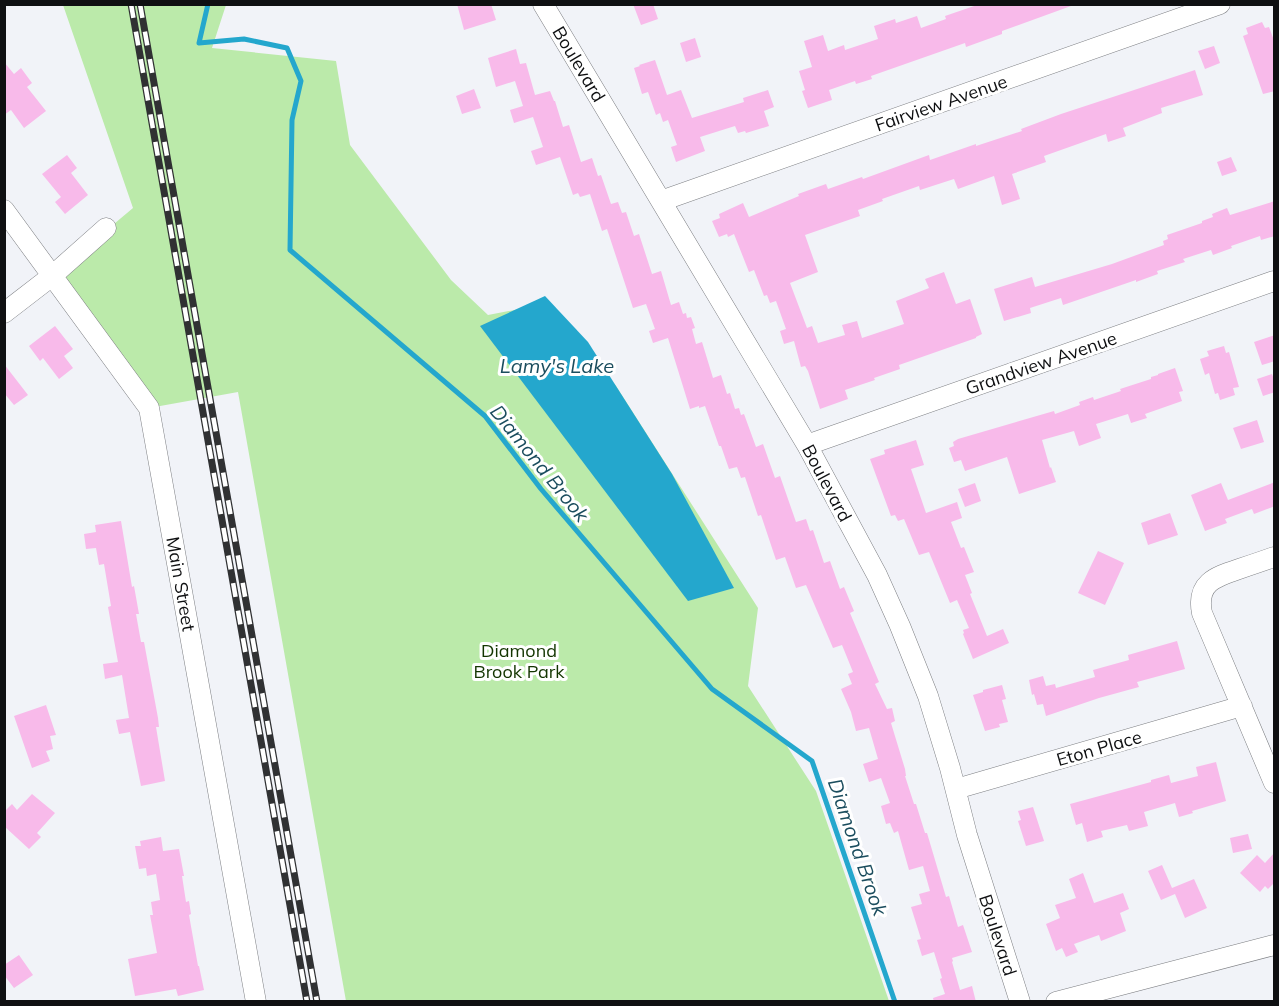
<svg xmlns="http://www.w3.org/2000/svg" width="1279" height="1006" font-family="Mulish,sans-serif">
<style>
.green{fill:#bbeaaa}
.water{fill:#24a7cd}
.lines{fill:none;stroke-linecap:round;stroke-linejoin:round}
.stream{stroke:#24a7cd;stroke-width:5}
.building{fill:#f8baea}
.minor-casing{stroke:#7d7f83;stroke-width:21}
.minor{stroke:#fff;stroke-width:20}
.rail-casing{stroke:#303133;stroke-width:7}
.rail{stroke:#fff;stroke-width:4.5;stroke-dasharray:14;stroke-linecap:butt}
.labels{text-anchor:middle;dominant-baseline:central;stroke-width:6;stroke-linejoin:round;paint-order:stroke}
.street-label{font-size:18px;fill:#0f1012;stroke:#fff}
.park-label{font-size:18px;fill:#133500;stroke:#fff}
.water-label{font-size:20px;font-style:italic;fill:#1b4d5e;stroke:#fff}
</style>
<rect width="100%" height="100%" fill="#f1f3f8"/>
<path class="green" d="M63,5H226L212,48L336,61L350,145L451,280L488,315L546,304L616,386L758,608L748,686L816,791L889,1001H346L238,392L149,408L52,276L133,208Z"/>
<path class="water" d="M545,296L588,342L672,474L734,588L688,601L480,326Z"/>
<g class="lines">
<path class="stream" d="M208,4L199,43L244,39L287,48L301,81L292,120L290,250L485,416L541,489L712,689L812,761L895,1002"/>
</g>
<path class="building" d="M457,4H491L496,20L464,30Z
M633,4H653L658,19L641,25Z
M980,4H1071V6L1002,31V34L966,47L965,43L871,76L872,79L856,84L855,81L829,90L832,100L808,108L802,91L805,90L799,71L812,67L804,41L823,35L828,51L844,45L845,50L878,39L874,26L895,19L896,23L917,16L921,28L946,19L945,16Z
M1262,22L1265,28L1269,27L1275,43V91L1263,94L1243,36L1248,34L1246,28Z
M695,38L701,57L686,62L680,43Z
M1214,46L1220,63L1205,69L1198,51Z
M516,49L520,64L526,63L535,95L550,91L554,101H555L563,127L569,125L581,162L592,158L598,176L601,175L611,204L618,202L622,213L626,212L634,236L639,234L652,274L661,271L671,305L679,302L683,314L686,313L687,318L691,317L695,328L692,329L696,344L702,342L713,378L721,375L727,394L730,393L735,409L739,408L741,415L744,414L756,447L763,444L775,478L780,476L796,522L806,519L810,531L813,530L824,563L830,561L840,589L844,587L854,611L850,613L879,682L875,684L887,709L892,708L895,721L891,723L905,769L906,776H905L914,804H916L925,833H927L946,897L949,896L958,927L963,925L972,952L952,958L953,961L952,962L960,990L972,986L976,1002H934L933,998L945,994L940,979L942,978L934,952L922,956L917,940L921,939L911,907L922,904L919,894L930,891L923,866L909,870L898,831L894,833L890,823L886,824L881,806L890,803L881,778L869,782L863,764L878,759L869,728L856,731L851,712L841,689L852,684L848,674L853,672L842,645L833,648L806,585L796,588L785,557L776,560L761,515L758,516L745,477L741,478L737,467L729,469L721,446H719L705,406L699,408V406L690,409L668,338L653,343L649,331L655,329L646,304L633,308L607,229L602,231L590,194L580,197L578,193L573,195L560,157L536,165L531,151L543,147L533,117L514,123L510,110L523,106L515,81L496,87L488,58Z
M655,60L667,95L681,90L692,118L744,102L743,98L768,90L774,107L764,111L769,126L746,133L745,131L738,133L735,126L700,137L705,151L676,162L671,147L677,145L668,120L663,122L660,113L656,115L648,92L642,94L634,68L640,66L639,65Z
M4,62L14,74L21,68L32,83L27,87L46,111L24,128L11,110L4,115Z
M1195,70L1203,95L1161,108L1162,113L1123,128L1126,136L1108,142L1106,134L1044,156L1046,162L1012,174L1020,199L1002,205L994,176L958,189L954,179L920,190L919,186L882,199L883,201L858,210L860,216L805,235L818,272L790,283L807,328L812,326L818,343L845,335L842,325L857,321L862,338L904,324L896,301L929,288L925,279L944,272L956,304L970,299L982,334L976,337V338L899,365L900,369L874,378L875,380L845,390L848,399L820,409L808,371L805,366L801,367L794,341L784,344L780,331L786,329L776,301L770,303L767,295L764,296L754,270L749,272L734,234L728,237L727,234L719,237L712,221L720,218L719,214L743,203L749,217L799,196L798,194L826,184L828,189L862,177L863,179L929,155L930,160L976,144V146L1022,131L1021,129L1061,114Z
M474,89L481,108L462,114L456,96Z
M67,155L77,168L71,173L88,195L65,214L55,202L61,197L42,174Z
M1231,157L1237,171L1222,176L1217,162Z
M1275,201V236L1261,240L1260,236L1231,246L1232,248L1213,255L1211,250L1183,259L1185,262L1157,271L1158,274L1136,282V280L1063,305L1061,298L1030,308L1031,313L1004,321L994,289L1032,277L1035,287L1112,264L1164,245L1163,241L1168,239L1167,235L1202,223V221L1213,217L1212,214L1227,208L1230,215Z
M55,326L73,349L64,356L73,368L59,379L43,358L40,361L29,346Z
M1275,335V361L1262,365L1254,342Z
M1224,346L1226,353L1229,352L1239,387L1233,388L1235,395L1220,400L1218,393L1215,394L1209,373L1205,375L1200,359L1209,356L1207,351Z
M4,364L28,395L14,405L4,393Z
M1175,368L1183,391L1179,392L1182,401L1145,414L1147,418L1131,423L1128,414L1096,424L1101,438L1079,446L1074,431L1042,440L1050,468L1051,467L1056,482L1019,494L1007,457L965,471L961,460L954,462L949,448L954,446L953,442L958,439L1054,411L1055,414L1080,405L1079,402L1093,397L1094,400L1121,391L1120,389L1151,379V377L1158,375V374Z
M1272,374L1275,382V392L1263,396L1257,379Z
M1257,420L1264,442L1241,449L1233,428Z
M916,440L924,465L911,469L926,513L957,502L962,518L951,522L961,548L964,547L974,572L965,575L972,593L970,594L987,636L1003,629L1009,643L973,659L963,634L964,633L963,630L969,628L957,600L950,603L929,552L919,555L904,519L898,521L895,515L891,516L870,459L885,454L884,450Z
M1275,482V506L1254,514L1252,509L1225,519L1227,523L1205,531L1191,495L1221,483L1228,500Z
M975,483L981,501L965,507L958,489Z
M1170,513L1178,535L1148,545L1141,523Z
M121,521L132,587L134,586L139,614H136L141,642H144L158,718L159,727H156L165,781L141,786L130,732L119,734L116,720L129,718L122,675L105,679L103,664L118,662L108,607L111,606L104,564L99,565L96,548L86,549L84,534L96,532L95,525Z
M1098,551L1124,563L1105,605L1078,593Z
M1177,641L1185,669L1137,682L1139,687L1099,698L1046,716L1043,704L1037,705L1034,694L1032,695L1029,680L1043,676L1046,686L1055,684L1056,688L1095,677L1093,670L1129,660L1128,655Z
M1002,685L1006,699L1002,700L1008,722L999,724L1000,727L985,731L973,695L983,692V690Z
M46,705L56,735L50,736L53,749L46,751L50,761L32,768L14,716Z
M1216,762L1226,801L1192,811L1193,813L1179,817L1175,803L1144,812L1148,826L1129,831L1127,825L1101,831L1103,837L1087,842L1082,823L1076,825L1070,804L1151,782V780L1169,775L1171,783L1198,776L1196,767Z
M32,794L55,813L37,833L41,837L29,849L4,826V812L12,804L17,810Z
M1033,807L1044,841L1026,846L1018,821L1021,820L1018,811Z
M1248,834L1252,849L1233,853L1230,838Z
M161,837L163,851L179,849L184,876H182L186,902L189,901L191,914L189,915L198,966H199L204,990L178,996L176,989L135,996L128,959L157,953L150,915H153L151,902L160,900L156,874L147,876L146,868L139,869L135,846H141L140,841Z
M1275,852V882L1268,889L1265,886L1260,892L1240,873L1257,855L1265,863Z
M1162,865L1172,888L1194,879L1207,908L1185,918L1175,894L1161,900L1148,871Z
M1083,873L1094,903L1123,893L1129,909L1120,913L1126,931L1101,941L1099,935L1074,944L1078,952L1066,957L1062,948L1056,951L1046,924L1060,918L1055,905L1076,898L1069,879Z
M19,955L33,975L14,988L4,975V965Z"/>
<g class="lines">
<defs>
<path id="minor" d="M543,4L807,445L877,575L900,626L928,696L950,768L967,835L1020,1002
M661,201L1220,4
M4,210L149,408L256,1002
M4,313L52,276L106,228
M807,445L1274,281
M1274,557C1263,561 1251,565 1239,569C1215,577 1196,583 1202,613L1274,783
M956,789L1242,706
M1056,1002L1274,945"/>
</defs>
<use href="#minor" class="minor-casing"/>
<use href="#minor" class="minor"/>
<defs>
<path id="rail" d="M131,4L307,1002
M140,4L317,1002"/>
</defs>
<use href="#rail" class="rail-casing"/>
<use href="#rail" class="rail"/>
</g>
<g class="labels">
<g class="street-label">
<text transform="translate(579 64) rotate(59)">Boulevard</text>
<text transform="translate(941 103) rotate(-19)">Fairview Avenue</text>
<text transform="translate(1041 363) rotate(-19)">Grandview Avenue</text>
<text transform="translate(827 483) rotate(62)">Boulevard</text>
<text transform="translate(181 584) rotate(80)">Main Street</text>
<text transform="translate(1099 748) rotate(-16)">Eton Place</text>
<text transform="translate(998 935) rotate(72)">Boulevard</text>
</g>
<g class="park-label">
<text x="519" y="650">Diamond<tspan x="519" dy="21">Brook Park</tspan></text>
</g>
<g class="water-label">
<text x="557" y="365">Lamy's Lake</text>
<text transform="translate(540 463) rotate(51)">Diamond Brook</text>
<text transform="translate(858 847) rotate(71)">Diamond Brook</text>
</g>
</g>
<rect width="1279" height="1006" fill="none" stroke="#0f1012" stroke-width="12"/>
</svg>
